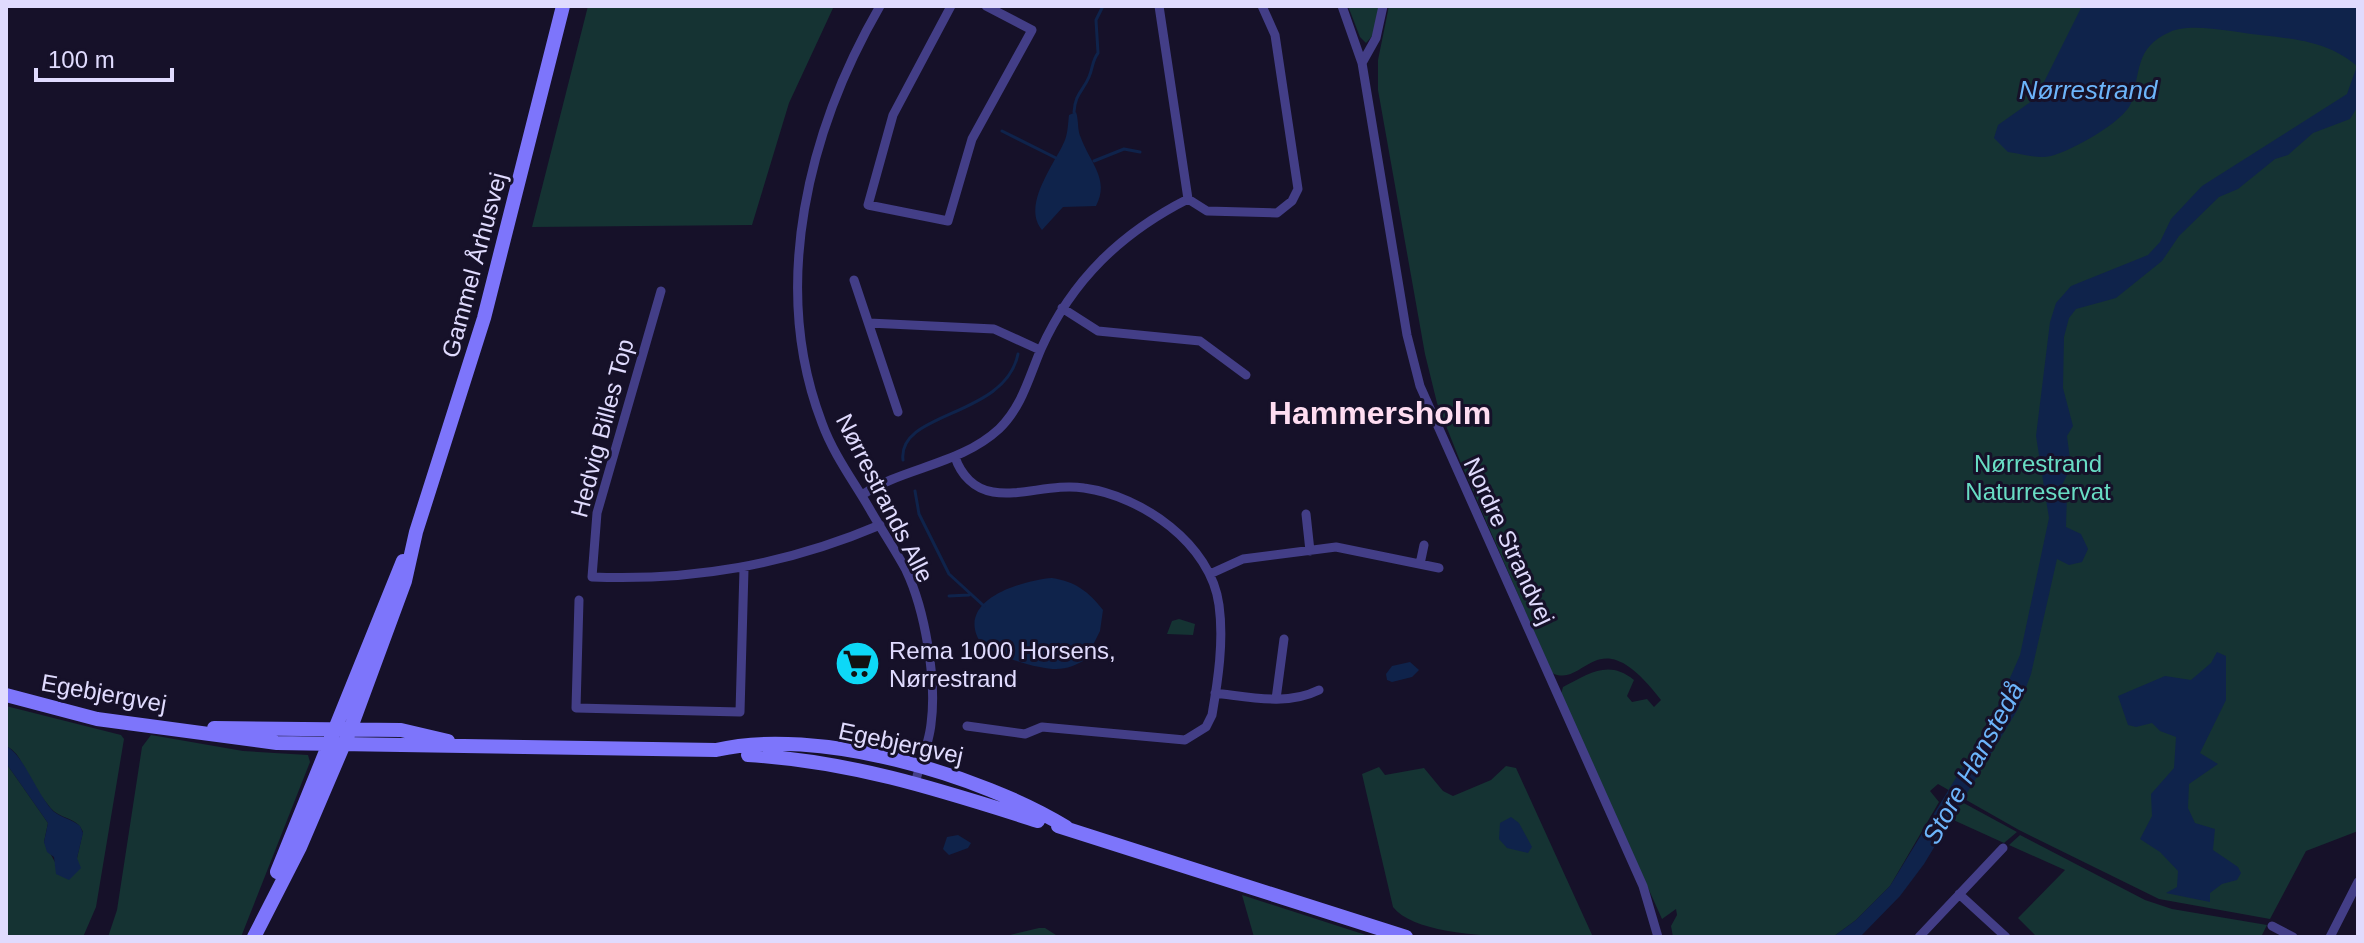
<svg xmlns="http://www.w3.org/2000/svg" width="2364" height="943" font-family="Arial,sans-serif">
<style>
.green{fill:#153333}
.water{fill:#0f234b}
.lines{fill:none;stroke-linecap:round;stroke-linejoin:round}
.stream{stroke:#0f234b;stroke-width:3}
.street{stroke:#433e87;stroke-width:9}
.secondary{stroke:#7d75fb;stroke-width:14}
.labels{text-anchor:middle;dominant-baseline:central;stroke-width:6;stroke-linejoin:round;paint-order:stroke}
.street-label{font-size:24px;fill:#e0dbfe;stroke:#161129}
.park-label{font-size:24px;fill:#68ddc4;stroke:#161129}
.poi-label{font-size:24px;fill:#e0dbfe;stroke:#161129;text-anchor:start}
.water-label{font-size:26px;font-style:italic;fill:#6cb4fa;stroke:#161129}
.district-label{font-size:32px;font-weight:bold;fill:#feddf1;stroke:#161129}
</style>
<rect width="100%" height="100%" fill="#161129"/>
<path class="green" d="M588,6H834L789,103L752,225L532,227Z
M1348,6H1379L1373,35L1366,43L1360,37Z
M1389,6H2358V831L2306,851L2270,919L2159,899L2019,830L1938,784L1930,791L1939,802L1890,886L1856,920L1833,937H1673L1671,926L1677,915L1676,909L1662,919L1561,694L1563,687C1589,674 1608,659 1634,680L1627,696L1632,702L1647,699L1654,707L1661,700C1596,615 1586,690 1552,673L1460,461L1437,403L1425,354L1378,90V60Z
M1179,619L1195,624L1193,635L1167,634L1172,621Z
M6,706L121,735L124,739L96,907L83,937H6V763L48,823L44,842L56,864L77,858L83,832C77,816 59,820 49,806C42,797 32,786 27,775C21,763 20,753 6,746Z
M151,735L243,751L308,755L310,762L241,937H108L117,910L142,747Z
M1506,766L1516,768L1593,937C1546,937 1421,943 1393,907L1362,774L1379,767L1385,775L1424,768L1443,791L1453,796L1491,780Z
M1960,801L2017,832L2004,843L1949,818Z
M2020,835L2145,900L2172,909L2267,925L2261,937H2037L2018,918L2065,870L2009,845Z
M1242,895L1372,937H1254Z
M1045,928L1059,937H1002L1039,928Z"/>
<path class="water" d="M2082,6H2358V106L2350,119L2313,133L2288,155L2275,159L2238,189L2219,197L2179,236L2162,261L2116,298L2076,309L2069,318L2064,337L2063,388L2073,426L2067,436L2071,467L2062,485L2067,492L2066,527L2081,534L2088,549L2082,562L2069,565L2057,559L2031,674L2018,709L1924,864L1900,896L1860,937H1833L1856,920L1890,886L1993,717L2020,655L2049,518L2036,436L2050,322L2056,303L2071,286L2148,255L2160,242L2171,219L2202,186L2347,94L2357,66C2329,42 2296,39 2260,35C2237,33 2191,22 2170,32C2134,48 2141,72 2131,103C2124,122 2071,151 2051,156C2038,159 2022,154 2008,152L1994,138L1998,125L2036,98Z
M1076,112C1079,121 1077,130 1081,138C1090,163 1110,179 1096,206L1063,207L1042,230C1021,205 1055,164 1065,140C1068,132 1068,123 1069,115Z
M1052,578C1076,582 1088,591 1103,610L1100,631L1086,659C1077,665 1067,669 1056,669C1037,669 984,654 977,636C961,597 1026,580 1052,578Z
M2217,652L2226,656V700L2200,753L2218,764L2189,784L2188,808L2195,823L2215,829L2213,850L2238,867L2241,873L2237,880L2222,884L2210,893V902L2166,893L2177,887L2178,871L2160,852L2140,839L2152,816L2151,794L2174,768L2176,737L2160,731L2152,723L2136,727L2128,725L2118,696L2165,676L2191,680L2211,663Z
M1410,662L1419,670L1412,677L1392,682L1387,680L1386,674L1392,666Z
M6,746C24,755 36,793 53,811C61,818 72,819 80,826L83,833L77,858L81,868L69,880L56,874L54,857L47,852L44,842L48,823L6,763Z
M1511,817L1519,823L1532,847L1528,853L1507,848L1499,839L1500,823Z
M958,835L971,843L968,848L949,855L943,849L947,837Z"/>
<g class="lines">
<path class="stream" d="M1074,112C1075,94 1083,91 1089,77C1093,68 1092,61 1098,53L1096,20L1103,6
M1002,131L1056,158
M1094,161L1124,149L1140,152
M903,460C897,411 1005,418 1018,354
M915,491L919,514L949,574L984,606
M949,596L969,595"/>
<path class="street" d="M880,6C809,129 769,285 822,423C834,456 855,483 872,513C883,532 896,551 906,570C925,610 937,680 931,724C929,744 920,764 915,783
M951,6L893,115L868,205L948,221L972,139L1032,30L986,6
M1159,6L1188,199L1207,211L1277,213L1292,201L1298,189L1275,35L1262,6
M1342,6L1362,63
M1383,6L1376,38L1362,63L1407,335L1420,386L1643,886L1658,937
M854,280L898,412
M661,291L597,513L592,577C693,581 786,565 880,525
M1062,308L1098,331L1200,341L1246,375
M869,323L994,329L1040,350
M955,457C961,475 974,489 993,492C1020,497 1053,483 1084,488C1142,496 1211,544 1219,605C1224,641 1218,680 1212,715L1206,727L1185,740L1042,727L1025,734L967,726
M862,495C904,467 960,465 999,429C1022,407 1029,377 1041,349C1072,280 1121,233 1188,199
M1306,514L1310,551
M1420,564L1424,545
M1210,574L1243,559L1336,547L1439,568
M579,600L576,708L740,712L744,569
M1215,693C1250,697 1287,706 1319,690
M1276,699L1284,639
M1959,894L2006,937
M2272,926L2293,937
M1919,937L2003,848
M2330,937L2358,882"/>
<path class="secondary" d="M6,695L97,719L277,743L716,750C816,726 981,775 1066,827
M214,728L401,730L448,741
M748,755C851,761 940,790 1038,821
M1058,826L1406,937
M277,872L403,561
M254,937L300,847L350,730L405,581L416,532L484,318L563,6"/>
</g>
<defs>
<symbol id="supermarket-disc" viewBox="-11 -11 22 22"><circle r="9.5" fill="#0dd8f7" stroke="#161129"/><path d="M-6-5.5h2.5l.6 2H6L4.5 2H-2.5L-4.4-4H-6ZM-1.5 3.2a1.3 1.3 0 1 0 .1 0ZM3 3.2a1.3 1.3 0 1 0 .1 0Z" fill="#111"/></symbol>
</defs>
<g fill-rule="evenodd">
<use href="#supermarket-disc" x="832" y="638" width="51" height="51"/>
</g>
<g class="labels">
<g class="street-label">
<text transform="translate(474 265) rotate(-75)">Gammel Århusvej</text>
<text transform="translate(602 428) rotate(-75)">Hedvig Billes Top</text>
<text transform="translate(885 498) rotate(63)">Nørrestrands Alle</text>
<text transform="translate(1509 541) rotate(65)">Nordre Strandvej</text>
<text transform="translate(104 693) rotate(10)">Egebjergvej</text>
<text transform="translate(901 743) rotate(12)">Egebjergvej</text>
</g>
<g class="park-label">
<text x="2038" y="463">Nørrestrand<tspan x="2038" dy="28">Naturreservat</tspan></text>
</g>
<g class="poi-label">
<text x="889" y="650">Rema 1000 Horsens,<tspan x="889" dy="28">Nørrestrand</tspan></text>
</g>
<g class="water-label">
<text x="2088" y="90">Nørrestrand</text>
<text transform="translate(1973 763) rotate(-61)">Store Hanstedå</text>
</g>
<g class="district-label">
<text x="1380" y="413">Hammersholm</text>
</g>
</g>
<rect width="2364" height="943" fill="none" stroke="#e0dbfe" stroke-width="16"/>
<path d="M36 68v12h136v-12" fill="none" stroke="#e0dbfe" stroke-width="4"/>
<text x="48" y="68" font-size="24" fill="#e0dbfe" stroke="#161129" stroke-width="6" paint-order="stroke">100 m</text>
</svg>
